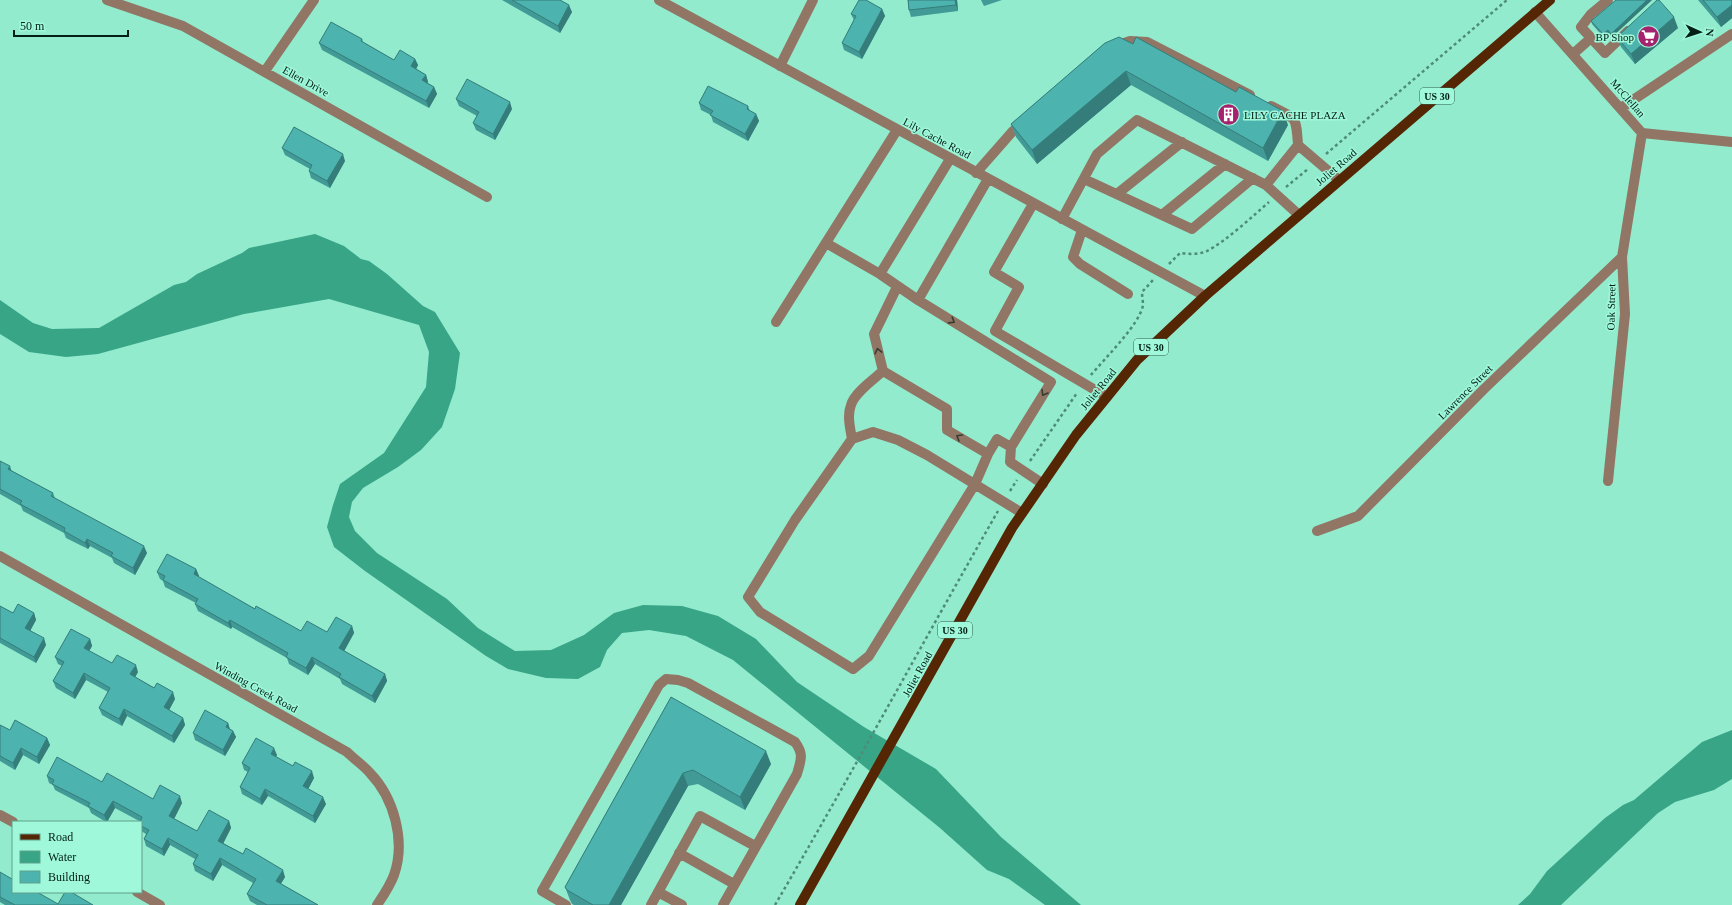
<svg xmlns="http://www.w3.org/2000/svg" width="1732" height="905" font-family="Georgia,serif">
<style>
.water{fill:#37a586}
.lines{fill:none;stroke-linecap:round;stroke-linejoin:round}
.path{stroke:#4f8c78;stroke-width:2.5;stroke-dasharray:3 3;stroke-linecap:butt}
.minor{stroke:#917565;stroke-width:10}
.major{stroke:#542604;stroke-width:10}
.wall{fill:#419a96}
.shaded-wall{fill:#357d7a}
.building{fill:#4cb3ae;stroke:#357d7a}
.oneway{stroke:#353d32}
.labels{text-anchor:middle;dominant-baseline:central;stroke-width:3;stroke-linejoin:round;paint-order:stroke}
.shield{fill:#9ff8da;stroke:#326052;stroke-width:1}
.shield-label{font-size:10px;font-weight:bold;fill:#031f17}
.poi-label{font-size:11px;fill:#031f17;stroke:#9ff8da;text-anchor:end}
.street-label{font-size:11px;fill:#031f17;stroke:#9ff8da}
</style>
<rect width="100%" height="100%" fill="#92ebcd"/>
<path class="water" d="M315,234L344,246L361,259L369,261L387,274L423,306L435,312L460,353L455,389L442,427L421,450L398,467L363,488L352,502L349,517L355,531L377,553L447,599L478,628L515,651L551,650L584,635L614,613L643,605L682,606L718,616L756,639L797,682L864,727L936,769L1001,837L1081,905H1045L1009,879L987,870L940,828L733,660L686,636L649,630L622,633L607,650L600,667L578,679L546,678L508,669L486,656L365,571L334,547L327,527L333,505L340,484L384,453L426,387L429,352L419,325L329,299L244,314L98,354L66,357L29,352L0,334V300L33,323L52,329L99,328L174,285L186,282L197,274L242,253L249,248Z
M1732,730V779L1714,790L1675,802L1658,813L1561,905H1518L1530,894L1547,871L1605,818L1623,805L1634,800L1702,742Z"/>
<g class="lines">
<path class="path" d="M1326,154L1507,0
M1286,187L1308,169
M1169,264L1180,253C1189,254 1198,255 1207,251C1225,242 1253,216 1269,202
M1091,375C1105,358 1140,324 1143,305C1143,301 1142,296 1142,292L1153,280
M1030,461L1077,393
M1010,491L1017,480
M775,905C851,775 923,642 998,511"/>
<path class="minor" d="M107,0L183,26L487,197
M659,0L1205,296
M1608,0L1591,14L1581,27L1605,53L1628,31
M1535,12L1642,133L1732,142
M1115,46L1130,41L1147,42L1250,95
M1573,54L1591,38
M780,66L813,0
M265,71L314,0
M1271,106C1297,119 1296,116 1298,145L1339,180
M1621,108L1732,34
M976,173L1012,132L1023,122
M1084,179L1192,229L1253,178
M1266,185L1298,145
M1117,194L1182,142
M1033,204L994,272L1019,287L995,331L1107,397
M1162,215L1225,164
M1062,219L1097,154L1137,120L1266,185L1299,215
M1082,230L1073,257L1080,264L1128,294
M826,243L880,274L918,300L988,179
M880,274L950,159
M897,287L874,334L883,371L947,409V430L988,454L997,439L1011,447L1051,382L918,300
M776,322L897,130
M852,439C850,428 847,415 851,405C854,393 874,379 883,371
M1011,447L1010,462L1043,484
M988,454L975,484L869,656L853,669L760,612L748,597L795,520L852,439L873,432L898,440L927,455L1022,513
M1608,481L1625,314L1622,257L1642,133
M1317,531L1358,516L1484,389L1622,257
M0,556L347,752C354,759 363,765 370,773C394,798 406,841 394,875C390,886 383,896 377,905
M0,815L13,822
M679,853L734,884
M137,892L160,905
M658,892L682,905
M566,905L542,891L659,685L666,679L678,680L688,683L795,742C804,754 801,760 797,774L723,905
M651,905L700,816L755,846"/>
<path class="major" d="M800,905L1012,528L1076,435L1137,360L1205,296L1550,0"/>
</g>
<path class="wall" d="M502,0H560L572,12L560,33Z
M908,0H957L958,11L911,17L909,10Z
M981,0H1002L984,6Z
M1616,0H1652L1612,37L1609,33L1604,38L1592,24L1591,21Z
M1698,0H1732V18L1721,27Z
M882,9L885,16L862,59L844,50L842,43L854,20L851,14Z
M1678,28L1635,64L1621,47L1617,37Z
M362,39L363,42L394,60L415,59L418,65L416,69L426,75L428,82L427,83L434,87L437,94L429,108L322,50L319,43Z
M1105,43L1288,125L1268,161L1131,85L1037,164L1016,137L1011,124Z
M456,99L512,109L495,140L476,130L473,123L477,116L459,106Z
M699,103L748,106L750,111L756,114L759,121L748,141L713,122L711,115L701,110Z
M282,148L345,161L330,188L311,178L309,171L310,169L285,155Z
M0,461L12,471L53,493L55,498L147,553L135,575L114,563L112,558L90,546L88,549L66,538L64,533L23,511L21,506L0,494Z
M196,569L199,576L198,577L255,609L301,631L327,632L352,626L354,633L344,651L385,674L387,681L375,703L342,684L340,679L315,664L308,675L289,664L287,658L232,627L231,629L198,611L195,604L196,603L165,587L163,581L160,579L157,572Z
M0,606L13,613H34L36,620L30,630L46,645L36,663L0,643Z
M90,639L92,646L89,651L112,663L138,672L135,677L175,699L169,710L183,718L185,725L174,743L127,716L122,726L102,715L99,708L108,692L86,680L75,699L56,688L53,681L62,666L58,664L55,657Z
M671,697L771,764L745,810L698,784L688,786L621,905H574L572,904L570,900L565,887Z
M228,723L230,729L233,731L236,737L225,756L195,740L193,733Z
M0,725L10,730L47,738L50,745L39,764L23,755L15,770L0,761Z
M277,755L276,757L314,778L308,789L326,804L315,823L268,796L262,805L242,794L240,787L248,772L244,770L242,763Z
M47,776L102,782L153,799L182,803L174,819L197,831L229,821L231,828L223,843L285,877L281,884L318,905H257L250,901L247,894L253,883L222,865L213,881L195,871L193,864L195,859L170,845L164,856L146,846L144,839L146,834L141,831V822L115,808L107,822H106L91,813L89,808L55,790L53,785L49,783Z
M0,872L13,892L58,904L93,905H5L0,902Z"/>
<path class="shaded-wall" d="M955,0H957L958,11L956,5Z
M1647,0H1652L1612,37L1611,34Z
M569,5L572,12L560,33L558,26Z
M1732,5V18L1721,27L1717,17Z
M882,9L885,16L862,59L859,52Z
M1674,17L1678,28L1635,64L1631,54Z
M1608,30L1609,33L1604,38L1603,34Z
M415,59L418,65L414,73L411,66Z
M1126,71L1131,85L1037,164L1032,150Z
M426,75L428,82L425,87L422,80Z
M434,87L437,94L429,108L426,101Z
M510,102L512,109L495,140L493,134Z
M1283,111L1288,125L1268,161L1263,148Z
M756,114L759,121L748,141L745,134Z
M343,154L345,161L330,188L327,181Z
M10,466L12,473L8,469Z
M87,539L90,546L88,549L85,543Z
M144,546L147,553L135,575L133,568Z
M196,569L199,576L196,581L194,574Z
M34,613L36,620L28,635L25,628Z
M230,620L232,627L231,629L228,623Z
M352,626L354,633L342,655L339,648Z
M44,638L46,645L36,663L34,657Z
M90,639L92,646L87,655L84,648Z
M312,657L315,664L308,675L306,668Z
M136,665L138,672L133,681L130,674Z
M84,673L86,680L75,699L73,693Z
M385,674L387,681L375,703L372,696Z
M173,692L175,699L167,714L164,707Z
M124,709L127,716L122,726L119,719Z
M183,718L185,725L174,743L172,736Z
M228,723L230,730L226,727Z
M233,731L236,737L225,756L223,750Z
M47,738L50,745L39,764L37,757Z
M21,748L23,755L15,770L13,763Z
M274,748L277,755L273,761L271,754Z
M766,751L771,764L745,810L740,797Z
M312,771L314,778L306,793L303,786Z
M683,773L688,786L621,905H609Z
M265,789L268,796L262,805L260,799Z
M180,796L182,803L172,823L169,816Z
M323,797L326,804L315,823L313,816Z
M113,801L115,808L107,822L104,815Z
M229,821L231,828L221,848L218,841Z
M168,838L170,845L164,856L162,849Z
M220,858L222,865L213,881L211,874Z
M283,870L285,877L278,888L276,881Z"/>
<path class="building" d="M512,0H560L569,5L558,26Z
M859,0H866L882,9L859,52L842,43L856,16L851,14Z
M908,0H955L956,5L909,10Z
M1616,0H1647L1611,34L1608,30L1603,34L1591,21Z
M1657,0H1659L1674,17L1631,54L1617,37Z
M1703,0H1732V5L1717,17Z
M331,22L362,39L361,41L394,60L400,50L415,59L411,66L426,75L422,80L434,87L426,101L319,43Z
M1119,37L1133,44L1136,37L1236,92L1239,87L1283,111L1263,148L1126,71L1032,150L1011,124L1105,43Z
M467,79L510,102L493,134L473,123L479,112L456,99Z
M708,86L748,106L747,109L756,114L745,134L710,115L713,111L699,103Z
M294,127L343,154L327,181L309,171L312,165L282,148Z
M0,461L10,466L8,469L53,493L51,496L144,546L133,568L111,556L113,553L87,539L85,543L64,531L65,528L20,504L22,501L0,489Z
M167,554L196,569L194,574L255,609L256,606L301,631L307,621L327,632L336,617L352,626L339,648L385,674L372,696L339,677L341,674L312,657L306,668L286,657L288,653L230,620L228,623L195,604L198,599L163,580L165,576L157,572Z
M18,604L34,613L25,628L44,638L34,657L0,638V606L13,613Z
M71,629L90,639L84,648L112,663L117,655L136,665L130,674L154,688L157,683L173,692L164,707L183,718L172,736L124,709L119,719L99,708L110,688L84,673L73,693L53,681L64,662L55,657Z
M671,697L766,751L740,797L693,770L683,773L609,905H593L567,890L565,887Z
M205,710L228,723L226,727L233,731L223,750L193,733Z
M15,720L47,738L37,757L21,748L13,763L0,756V725L10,730Z
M256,738L274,748L271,754L293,766L295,762L312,771L303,786L323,797L313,816L265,789L260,799L240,787L250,768L242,763Z
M57,757L102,782L107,773L153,799L160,785L180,796L169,816L197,831L209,810L229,821L218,841L243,854L246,848L283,870L276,881L318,905H267L247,894L256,879L220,858L211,874L193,864L198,855L168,838L162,849L144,839L149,830L141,826V822H140L142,817L113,801L104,815L88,806L90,803L52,784L54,780L47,776Z
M0,872L12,879L13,876V892H37L58,904L65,892H71L93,905H15L0,897Z"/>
<defs><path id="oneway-chevron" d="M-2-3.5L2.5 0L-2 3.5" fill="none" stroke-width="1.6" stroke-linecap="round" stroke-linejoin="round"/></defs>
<g class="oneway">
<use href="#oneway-chevron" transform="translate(952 321) rotate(32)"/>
<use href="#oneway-chevron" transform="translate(878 351) rotate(-104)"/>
<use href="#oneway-chevron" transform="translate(1044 393) rotate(121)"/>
<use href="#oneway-chevron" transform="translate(959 437) rotate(-150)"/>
</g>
<defs>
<symbol id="supermarket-disc" viewBox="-11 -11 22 22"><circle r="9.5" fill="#a6226e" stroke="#9ff8da"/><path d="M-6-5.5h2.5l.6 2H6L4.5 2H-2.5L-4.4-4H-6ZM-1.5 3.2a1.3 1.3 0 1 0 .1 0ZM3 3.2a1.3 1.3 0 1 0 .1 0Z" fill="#fff"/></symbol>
<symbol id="building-disc" viewBox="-11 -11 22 22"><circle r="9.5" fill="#a6226e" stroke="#9ff8da"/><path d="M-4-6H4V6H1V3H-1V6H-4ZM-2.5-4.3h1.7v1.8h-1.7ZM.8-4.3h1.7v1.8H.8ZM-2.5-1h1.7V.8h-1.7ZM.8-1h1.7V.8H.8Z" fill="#fff"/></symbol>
</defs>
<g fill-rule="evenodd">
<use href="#supermarket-disc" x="1636" y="24" width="25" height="25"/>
<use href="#building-disc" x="1216" y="102" width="25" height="25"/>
</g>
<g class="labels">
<g class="shield">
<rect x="1420" y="88" width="34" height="16" rx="3"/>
<rect x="1134" y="339" width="34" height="16" rx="3"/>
<rect x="938" y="622" width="34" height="16" rx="3"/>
</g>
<g class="shield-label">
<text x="1437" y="96">US 30</text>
<text x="1151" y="347">US 30</text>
<text x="955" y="630">US 30</text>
</g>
<g class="poi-label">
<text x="1634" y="37">BP Shop</text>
<text x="1244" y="115" text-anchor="start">LILY CACHE PLAZA</text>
</g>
<g class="street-label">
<text transform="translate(306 81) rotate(29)">Ellen Drive</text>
<text transform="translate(1628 98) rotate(49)">McClellan</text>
<text transform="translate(937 138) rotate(28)">Lily Cache Road</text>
<text transform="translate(1336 167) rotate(-41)">Joliet Road</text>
<text transform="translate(1611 307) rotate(-89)">Oak Street</text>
<text transform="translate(1098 389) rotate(-51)">Joliet Road</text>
<text transform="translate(1465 392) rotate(-45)">Lawrence Street</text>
<text transform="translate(917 674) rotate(-61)">Joliet Road</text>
<text transform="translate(256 687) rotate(29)">Winding Creek Road</text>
</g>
</g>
<rect x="12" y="821" width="130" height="72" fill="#9ff8da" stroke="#61a18c"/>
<rect x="20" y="834" width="20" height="6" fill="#542604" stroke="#61a18c"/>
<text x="48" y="841" font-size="12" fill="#031f17">Road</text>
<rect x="20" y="851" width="20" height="12" fill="#37a586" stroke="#61a18c"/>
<text x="48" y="861" font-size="12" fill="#031f17">Water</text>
<rect x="20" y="871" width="20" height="12" fill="#4cb3ae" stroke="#61a18c"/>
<text x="48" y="881" font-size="12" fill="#031f17">Building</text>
<g transform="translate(1700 32) rotate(93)" stroke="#9ff8da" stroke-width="3" paint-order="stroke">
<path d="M0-3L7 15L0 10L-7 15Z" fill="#031f17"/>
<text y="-6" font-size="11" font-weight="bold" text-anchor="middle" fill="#031f17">N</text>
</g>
<path d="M14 30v6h114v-6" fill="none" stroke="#031f17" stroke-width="2"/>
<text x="20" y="30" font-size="12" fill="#031f17" stroke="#9ff8da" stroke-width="3" paint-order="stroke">50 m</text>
</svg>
